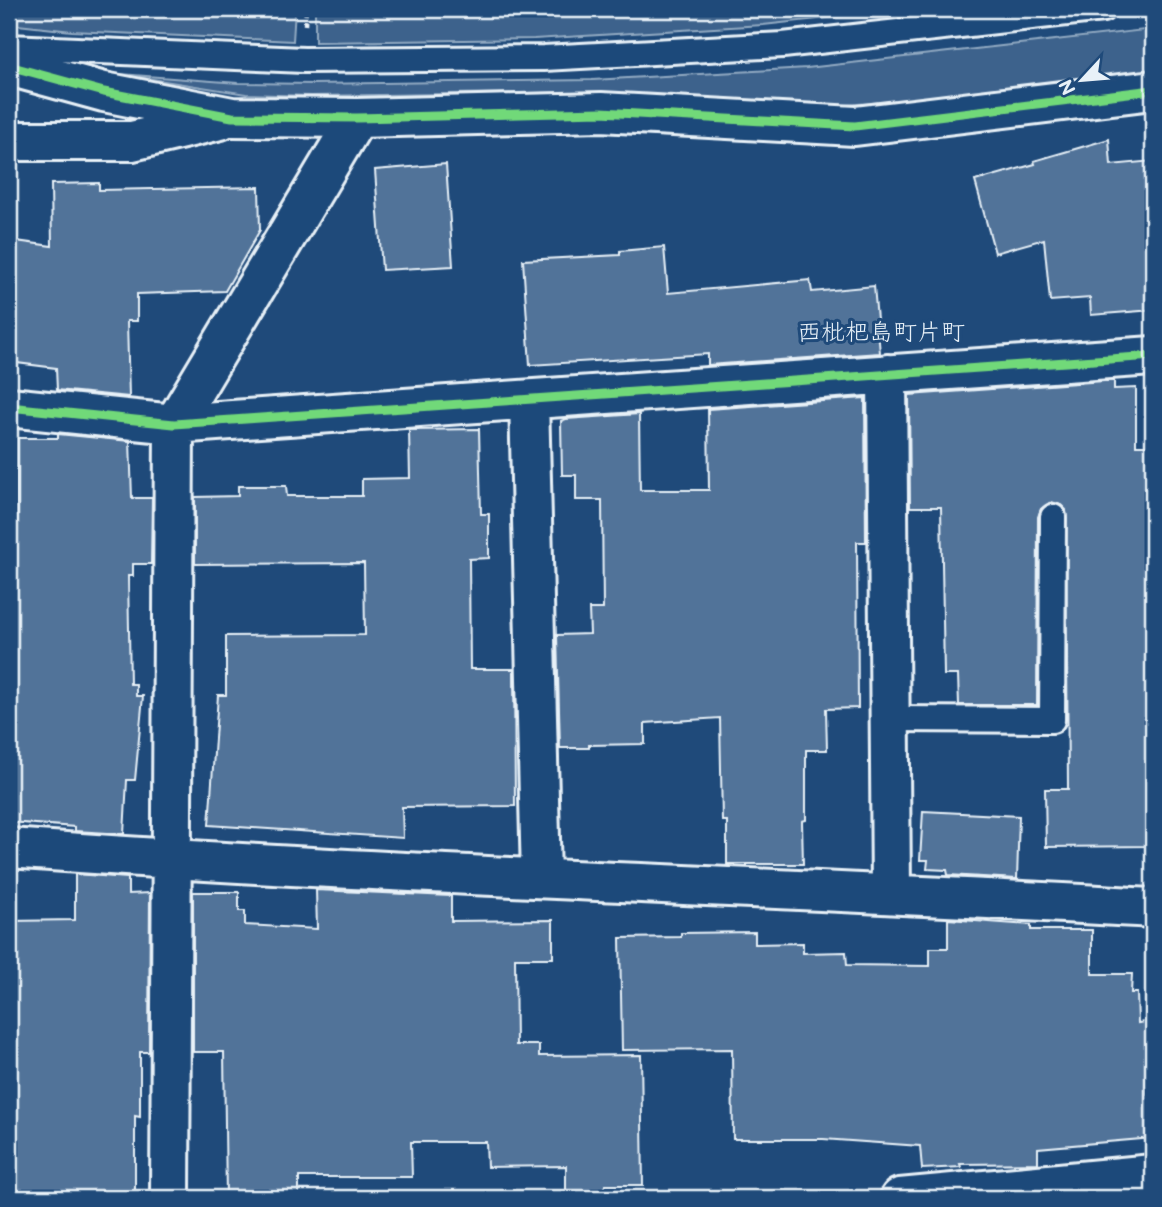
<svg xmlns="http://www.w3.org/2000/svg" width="1162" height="1207" font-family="'Balsamiq Sans','Klee One',sans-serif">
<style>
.green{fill:#3c628c;stroke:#92aac2;stroke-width:2}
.building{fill:#517399;stroke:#e8f1f8;stroke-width:2}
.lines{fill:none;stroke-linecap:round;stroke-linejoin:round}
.service-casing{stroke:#e8f1f8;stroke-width:30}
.minor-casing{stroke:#e8f1f8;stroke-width:44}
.path{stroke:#e8f1f8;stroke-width:4.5;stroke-dasharray:5 5;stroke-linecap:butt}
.service{stroke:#1f4a7a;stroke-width:24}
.minor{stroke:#1f4a7a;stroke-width:38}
.cycleway-casing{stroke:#1f4a7a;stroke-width:13}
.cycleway{stroke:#71d979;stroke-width:9}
.labels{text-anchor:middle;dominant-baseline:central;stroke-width:6;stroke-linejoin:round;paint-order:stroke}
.quarter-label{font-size:24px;fill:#e8f1f8;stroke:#1f4a7a}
</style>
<rect width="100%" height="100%" fill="#1f4a7a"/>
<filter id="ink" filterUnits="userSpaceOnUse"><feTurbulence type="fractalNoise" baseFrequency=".0143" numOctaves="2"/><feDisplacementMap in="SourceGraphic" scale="14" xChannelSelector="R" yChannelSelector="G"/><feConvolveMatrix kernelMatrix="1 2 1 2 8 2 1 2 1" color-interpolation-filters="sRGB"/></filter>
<g filter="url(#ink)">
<path class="green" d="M9,9H295L293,41L72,31L9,24Z
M315,9H909L763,25L534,39L315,42Z
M1153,29V71L927,99L844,105H760L593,92L310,96L246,94L120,74L238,83L313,84L592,80L807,68Z"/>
<path class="building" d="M1109,139L1111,165L1153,161V310L1091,315L1090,298L1050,301L1044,239L995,253L975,181L1035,164L1034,161Z
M446,164L453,266L382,270L375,170Z
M99,183V190L259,187L260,230L225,291L137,294V321H127L129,397L57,390L56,368L9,362V240L52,246L51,184Z
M664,247L668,293L810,280L812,292L874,286L880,353L708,365V354L530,365L523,260L620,255V251Z
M1104,381H1114V389L1136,388V445H1153V846L1046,847L1045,789H1068L1066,510L1061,505L1052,502L1041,509L1038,517L1037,705H959L958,675H944L941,507H910L909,395Z
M865,398L866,542H857L858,708L826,709L827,750H806V820L802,821L803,864H727V821H722L720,718L645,723V744L589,745V748H560L557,635L590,634L589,609H603L602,500H576V475H562L561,421L566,419L639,414L640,490H709L708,409Z
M479,429L481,514H489V558L469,559L470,669H514L515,806L402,807L403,838L209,825L218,695H226V636L365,635L364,563L195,564V497L238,496V486H286L287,496H362V479L410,478L409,430Z
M58,434L130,441L132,498H152L151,564H133V576H128L130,684H136V696H143L135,780H127L124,834L75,831V827L9,822V521H17V438H58Z
M923,811L1019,816L1017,879L948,875L947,870L927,869L928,860H920Z
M75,874L128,878V894L150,893L149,1052H140V1117L135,1116V1198H9V921L75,920Z
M316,890L451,896V921L553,920V958H515L516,1045H539V1056L641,1055L643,1185H605V1198H566V1166L487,1167L486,1142H411L412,1177H299V1198H226L224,1052H193V892H239V911H245V925L317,929Z
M948,919L1031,925V930H1092V974H1132L1131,993H1137L1138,1023L1146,1022L1147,1094L1153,1093V1138L1038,1148V1163L960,1164L961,1167L922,1169L920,1146L823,1139H733L732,1049L622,1050L620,938L681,937V933L755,932V944L803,943V953L846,952L847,965L930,966V948H948Z"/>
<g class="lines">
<defs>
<path id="service" d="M9,47L304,60L544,58L783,45L1103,9
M890,719L1052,720L1053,517"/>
<path id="minor" d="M9,66L104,92L232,117L357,118L601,112L855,126L1153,90
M9,141H132L220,120
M887,374L891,893
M529,400L541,878
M9,407L174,424L1153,356
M9,848C390,876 772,886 1153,908
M170,1198L174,424L357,118
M900,1198L1153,1174"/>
</defs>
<use href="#service" class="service-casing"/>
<use href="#minor" class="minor-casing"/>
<path class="path" d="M305,25L306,9"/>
<use href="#service" class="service"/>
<use href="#minor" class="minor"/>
<defs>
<path id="cycleway" d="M9,66L104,92L232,117L357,118L601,112L855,126L1153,90
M9,407L174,424L1153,356"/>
</defs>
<use href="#cycleway" class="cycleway-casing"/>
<use href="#cycleway" class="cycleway"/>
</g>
</g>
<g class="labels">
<g class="quarter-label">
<text x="881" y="332">西枇杷島町片町</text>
</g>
</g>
<rect width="1162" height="1207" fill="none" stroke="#1f4a7a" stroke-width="35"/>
<rect x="18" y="18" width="1127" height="1172" fill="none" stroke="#e8f1f8" stroke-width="2.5" filter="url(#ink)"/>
<g transform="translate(1082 80) rotate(244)" stroke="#1f4a7a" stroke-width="5" paint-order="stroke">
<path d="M0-5L12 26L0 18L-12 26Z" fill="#e8f1f8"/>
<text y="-10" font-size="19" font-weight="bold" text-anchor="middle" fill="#e8f1f8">N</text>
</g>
</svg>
